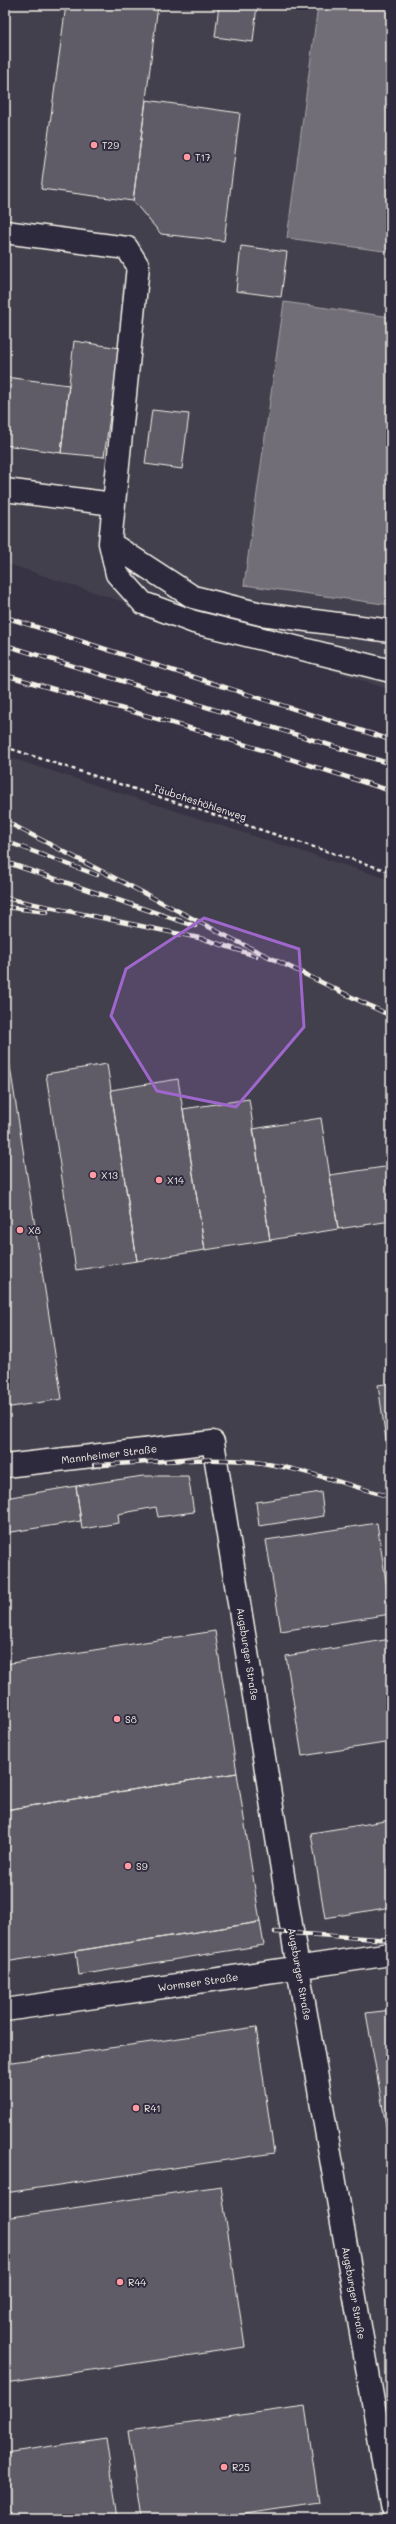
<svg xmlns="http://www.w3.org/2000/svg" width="396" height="2524" font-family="Mali,sans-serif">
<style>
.built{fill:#433f4e}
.water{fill:#726e77;stroke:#a6a2a4}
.building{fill:#5f5c67;stroke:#f4f1e8}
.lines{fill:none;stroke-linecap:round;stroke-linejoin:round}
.minor-casing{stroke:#f4f1e8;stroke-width:25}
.path{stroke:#f4f1e8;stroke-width:2.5;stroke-dasharray:4 3;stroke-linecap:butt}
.minor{stroke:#2f2a3d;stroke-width:22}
.rail-casing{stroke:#f4f1e8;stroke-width:4.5}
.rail{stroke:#2f2a3d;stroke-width:3;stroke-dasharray:9;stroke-linecap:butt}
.marked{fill:#9f67cb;fill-opacity:0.2;stroke:#9f67cb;stroke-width:3;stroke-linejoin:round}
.poi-dot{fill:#ff9aa2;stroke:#2f2a3d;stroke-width:1.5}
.labels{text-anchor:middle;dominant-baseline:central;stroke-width:4;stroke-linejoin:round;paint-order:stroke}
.poi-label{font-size:10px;fill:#f4f1e8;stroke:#2f2a3d;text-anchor:start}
.street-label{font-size:10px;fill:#f4f1e8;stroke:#2f2a3d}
</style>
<rect width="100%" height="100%" fill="#373244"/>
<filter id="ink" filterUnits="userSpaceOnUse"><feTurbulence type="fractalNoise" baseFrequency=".025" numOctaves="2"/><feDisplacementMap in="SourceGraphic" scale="8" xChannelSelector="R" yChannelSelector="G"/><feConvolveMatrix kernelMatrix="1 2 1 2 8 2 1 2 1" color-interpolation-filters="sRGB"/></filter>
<g filter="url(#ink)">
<path class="built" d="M5,5H391V690L5,563Z
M5,756L391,880V2519H5Z"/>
<path class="water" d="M318,5H391V252L287,238Z
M284,302L391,317V605L244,585Z"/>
<path class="building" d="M66,5H158L133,201L41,189Z
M219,5H257L253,42L215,37Z
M146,100L240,113L224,241L161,234L133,201Z
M241,246L287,252L281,297L236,291Z
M74,341L120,348L104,457L61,453Z
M5,377L69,385L61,453L5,445Z
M152,410L189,414L182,469L145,464Z
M9,1060L62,1399L5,1408V1061Z
M107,1064L137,1261L76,1270L46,1074Z
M178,1079L205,1250L137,1261L111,1090Z
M249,1099L270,1240L205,1250L183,1109Z
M321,1118L338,1229L270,1240L253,1129Z
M391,1166V1221L338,1229L330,1175Z
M391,1383V1467H390L378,1385Z
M143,1476H188L194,1512L158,1517L156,1507L118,1514L119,1523L82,1529L76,1486Z
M76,1486L81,1521L5,1533V1498Z
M321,1492L324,1516L259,1526L256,1502Z
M377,1523L391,1614L281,1631L266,1540Z
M215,1631L237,1773L5,1810V1664Z
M391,1639V1742L302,1756L286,1656Z
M237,1773L260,1922L5,1962V1810Z
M391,1820V1907L325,1918L311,1833Z
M260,1922L264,1945L79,1975L76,1951Z
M391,2010V2154L366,2013Z
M256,2027L274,2153L5,2193V2063Z
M221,2186L245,2347L5,2383V2218Z
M305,2406L319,2503L211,2519H141L128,2431Z
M106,2438L118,2519H5V2453Z"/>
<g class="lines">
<defs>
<path id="minor" d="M5,232L127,248L138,266L110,543L117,574L143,603L194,622L391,671
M5,490L113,504
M110,543L193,597L261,614L391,631
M5,1466L213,1442L298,1968L391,2506
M5,2010L391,1954"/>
</defs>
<use href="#minor" class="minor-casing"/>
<path class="path" d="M5,747L391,872"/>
<use href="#minor" class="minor"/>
<defs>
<path id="rail" d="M5,617L391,740
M5,645L391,764
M5,675L224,738L391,791
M5,821L234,940L391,1016
M5,841L97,875
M5,862L195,926
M5,898L204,939L256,956
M5,907L47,912
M94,1465C146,1463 204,1456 255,1462C301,1468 347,1485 391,1497
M275,1932L391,1940"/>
</defs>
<use href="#rail" class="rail-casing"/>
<use href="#rail" class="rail"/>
</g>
</g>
<path class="marked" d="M204,918L299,949L304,1027L236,1107L157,1091L111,1016L126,969Z"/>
<g class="poi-dot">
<circle cx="94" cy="145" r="4"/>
<circle cx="187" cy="157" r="4"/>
<circle cx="93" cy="1175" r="4"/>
<circle cx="159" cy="1180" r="4"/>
<circle cx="20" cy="1230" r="4"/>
<circle cx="117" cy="1719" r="4"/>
<circle cx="128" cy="1866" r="4"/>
<circle cx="136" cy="2108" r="4"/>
<circle cx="120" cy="2282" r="4"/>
<circle cx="224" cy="2467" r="4"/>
</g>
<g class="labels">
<g class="poi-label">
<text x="102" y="145">T29</text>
<text x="195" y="157">T17</text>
<text x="101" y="1175">X13</text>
<text x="167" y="1180">X14</text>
<text x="28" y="1230">X8</text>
<text x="125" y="1719">S8</text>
<text x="136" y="1866">S9</text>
<text x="144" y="2108">R41</text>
<text x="128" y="2282">R44</text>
<text x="232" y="2467">R25</text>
</g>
<g class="street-label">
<text transform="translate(200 802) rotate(18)">Täubcheshöhlenweg</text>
<text transform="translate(109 1454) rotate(-7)">Mannheimer Straße</text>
<text transform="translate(248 1654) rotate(81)">Augsburger Straße</text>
<text transform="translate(300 1974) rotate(80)">Augsburger Straße</text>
<text transform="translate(198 1982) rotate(-8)">Wormser Straße</text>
<text transform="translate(354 2293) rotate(80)">Augsburger Straße</text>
</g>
</g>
<rect width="396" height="2524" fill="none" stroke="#2f2a3d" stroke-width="20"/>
<rect x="10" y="10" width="376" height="2504" fill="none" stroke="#f4f1e8" stroke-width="1.5" filter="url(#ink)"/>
</svg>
